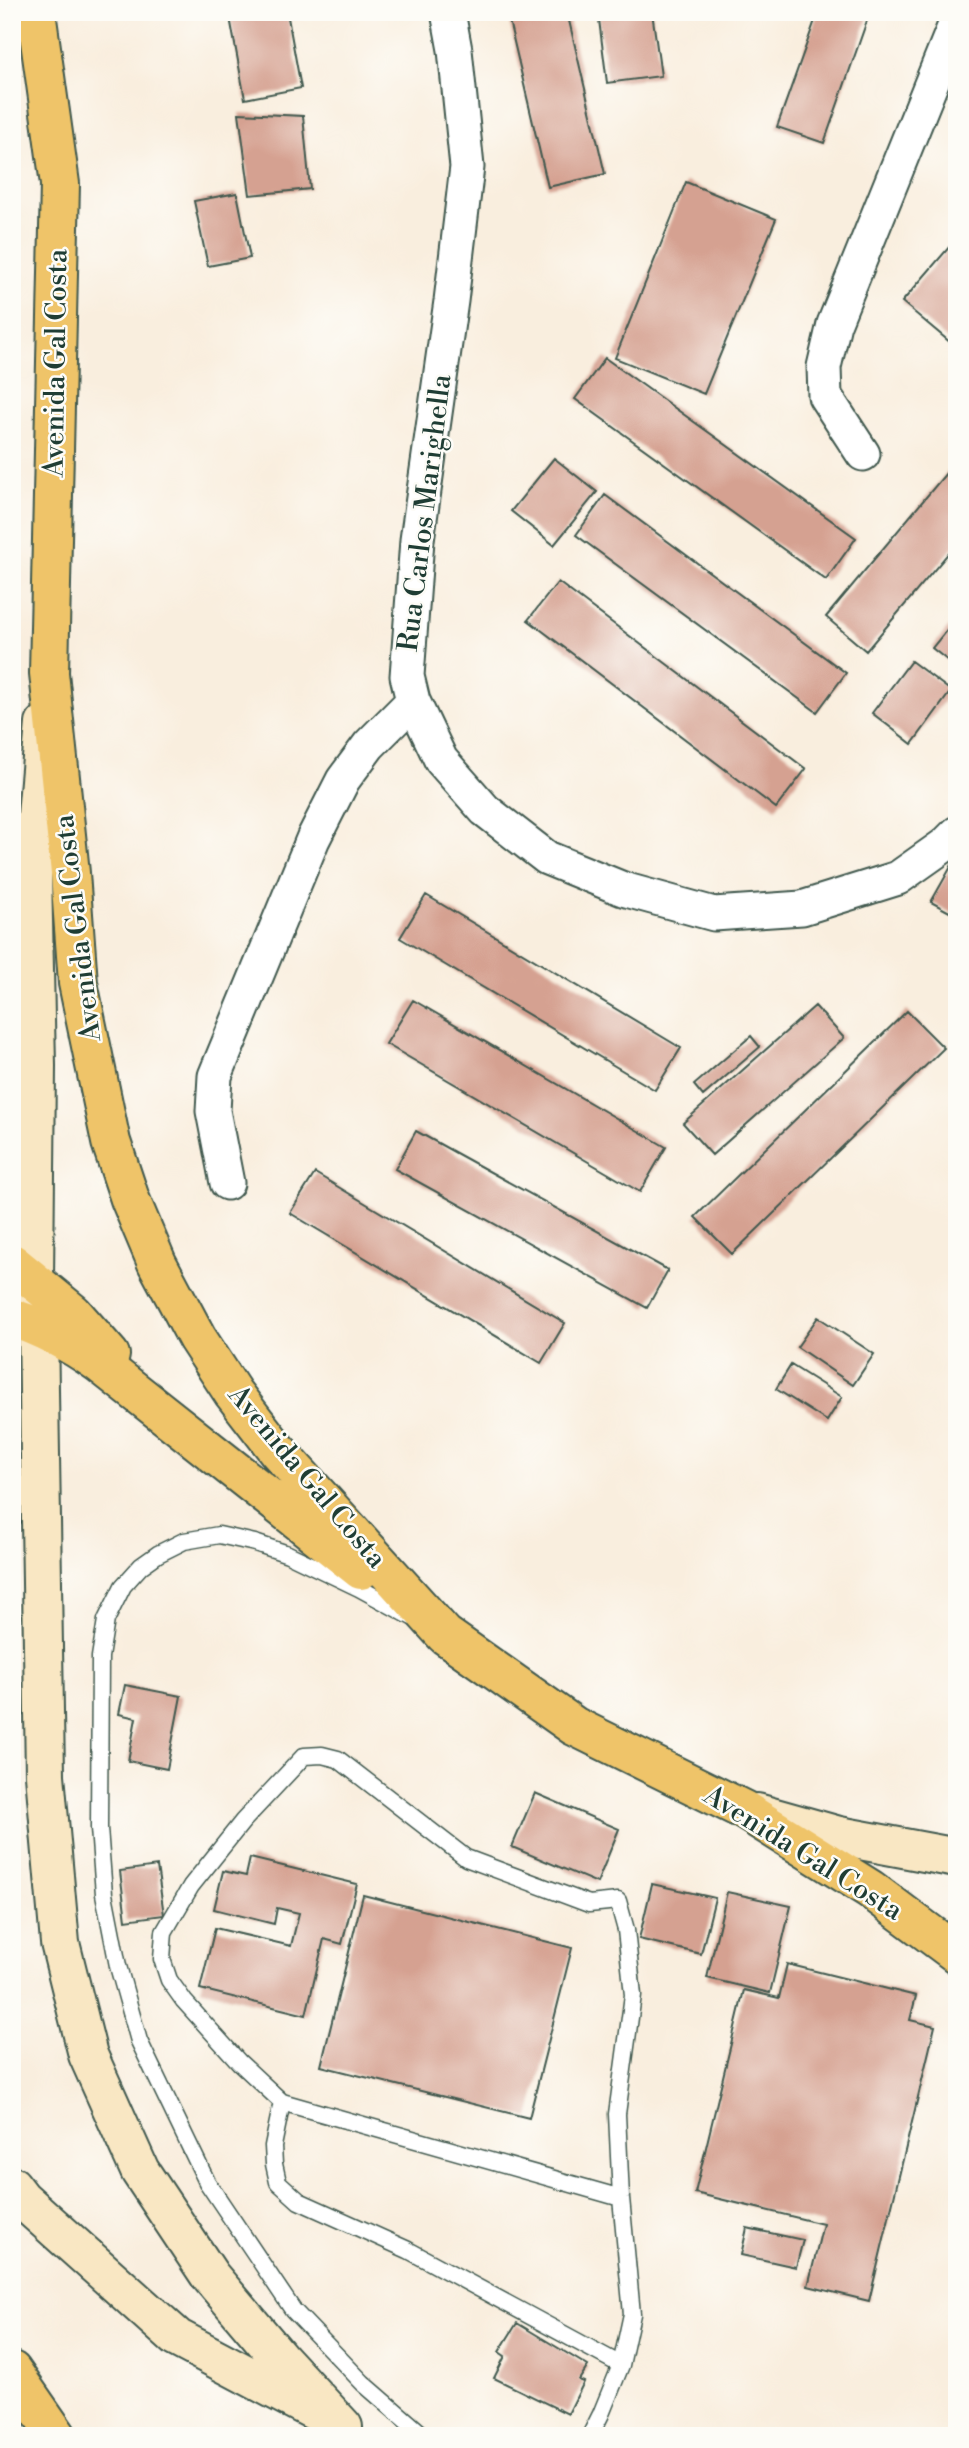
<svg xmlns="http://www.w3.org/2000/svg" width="969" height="2448" font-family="'Libre Bodoni',serif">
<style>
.building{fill:#d5a191}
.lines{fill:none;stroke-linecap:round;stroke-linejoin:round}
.service-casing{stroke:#40584e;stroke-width:19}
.minor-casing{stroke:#40584e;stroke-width:37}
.secondary-casing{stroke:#40584e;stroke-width:42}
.primary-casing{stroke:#40584e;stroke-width:42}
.service{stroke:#fff;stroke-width:16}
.minor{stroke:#fff;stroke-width:33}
.secondary{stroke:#f9e7c3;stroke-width:38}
.primary{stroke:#efc469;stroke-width:38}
.labels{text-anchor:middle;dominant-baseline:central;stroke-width:5;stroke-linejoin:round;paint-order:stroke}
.street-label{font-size:28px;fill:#1f3d34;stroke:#fdfcf7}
</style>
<rect width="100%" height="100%" fill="#fdfcf7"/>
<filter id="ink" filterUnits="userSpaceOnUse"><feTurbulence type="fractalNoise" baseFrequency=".0143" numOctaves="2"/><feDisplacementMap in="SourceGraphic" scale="14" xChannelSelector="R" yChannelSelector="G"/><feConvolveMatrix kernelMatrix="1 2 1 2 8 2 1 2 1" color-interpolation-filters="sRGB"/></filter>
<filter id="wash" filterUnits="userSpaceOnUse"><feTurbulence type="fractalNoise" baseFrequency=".00686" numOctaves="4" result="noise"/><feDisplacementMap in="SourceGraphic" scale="28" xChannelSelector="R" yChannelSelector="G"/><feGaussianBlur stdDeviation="1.57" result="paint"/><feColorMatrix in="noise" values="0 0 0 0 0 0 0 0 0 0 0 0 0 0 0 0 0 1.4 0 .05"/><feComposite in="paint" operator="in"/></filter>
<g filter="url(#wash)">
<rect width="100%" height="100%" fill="#f9eede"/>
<g id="blocks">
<path class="building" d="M229,12H287L301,88L245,99Z
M507,12H567L605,174L548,187Z
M598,12H652L661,76L607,83Z
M818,12H870L824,143L777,127Z
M239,113L303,116L310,189L250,195Z
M686,182L776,219L704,394L615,358Z
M237,193L250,258L208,266L194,201Z
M957,238V348L902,302Z
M605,358L856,538L826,580L575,399Z
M554,458L597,492L554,545L511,511Z
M957,460V543L866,651L826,617Z
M605,495L846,673L817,712L576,535Z
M558,582L806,769L776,808L528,620Z
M957,617V668L932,648Z
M911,661L951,691L912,744L872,713Z
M957,856V916L931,902Z
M426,895L681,1048L655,1090L400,938Z
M413,1000L666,1147L640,1192L386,1044Z
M815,1006L844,1038L712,1155L683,1123Z
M907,1011L944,1048L732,1254L695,1217Z
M751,1036L760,1047L703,1096L694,1085Z
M416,1131L668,1270L647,1308L395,1169Z
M315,1173L565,1323L541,1363L290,1213Z
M818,1317L874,1354L853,1385L797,1347Z
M791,1365L842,1397L827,1421L776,1389Z
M125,1685L181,1696L167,1769L128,1761L136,1718L119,1714Z
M535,1793L619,1829L597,1883L512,1847Z
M250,1858L357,1884L342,1944L324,1939L306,2015L200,1989L215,1928L291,1946L299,1913L277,1908L274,1924L214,1909L223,1871L246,1876Z
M157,1866L164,1915L126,1920L120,1871Z
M652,1884L715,1898L701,1954L639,1939Z
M727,1892L791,1906L770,1993L707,1978Z
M363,1895L572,1948L529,2118L321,2066Z
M787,1964L916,1996L910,2020L935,2026L869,2301L808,2286L823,2224L695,2193L744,1990L779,1998Z
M747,2228L803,2240L796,2267L741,2255Z
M517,2323L588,2366L579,2380L584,2382L568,2414L494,2378L505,2356L499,2352Z"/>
</g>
</g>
<g filter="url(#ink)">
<use href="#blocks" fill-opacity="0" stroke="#40584e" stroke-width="2"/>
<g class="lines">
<defs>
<path id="service" d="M412,1617L359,1588L288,1554L255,1543L219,1535L184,1541L158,1554L141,1566L123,1586L106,1620L100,1657L99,1828L104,1894L118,1966L139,2041L207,2182L293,2310L363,2383L424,2436
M282,2102L239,2062L184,2001L169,1980L162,1959L164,1932L191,1886L243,1821L304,1756L322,1755L338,1759L466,1858L589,1904L618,1901L626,1930L633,1995L617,2114L621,2198L632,2314L621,2365L601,2414L590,2436
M621,2365L408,2250L299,2201L278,2182L274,2164L273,2146L282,2102L621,2198"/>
<path id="minor" d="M448,12L455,50L467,167L451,301L417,540L407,676L413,701L441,760L485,810L547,858L623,889L714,914L802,908L898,878L946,844L957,833
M863,454L825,396L824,367L834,324L957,20
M227,1183L213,1111L215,1076L313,839L343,780L369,745L413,701"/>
<path id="secondary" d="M45,724L32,872L36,1066L34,1280L38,1326L45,1775L60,1943L88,2055L140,2171L210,2276L281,2360L343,2427
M757,1813L839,1836L957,1858
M12,2186L22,2199L177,2338L317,2412"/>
<path id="primary" d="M36,12L60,184L49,673L70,873L78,983L111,1142L130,1199L157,1263L197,1338L233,1393L277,1450L445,1635L574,1726L744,1810L870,1889L957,1954
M12,1263L73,1313L110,1355
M12,1318C44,1328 72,1344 99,1363L361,1570
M12,2371L57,2436"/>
</defs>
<use href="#service" class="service-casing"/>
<use href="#minor" class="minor-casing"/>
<use href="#secondary" class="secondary-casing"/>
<use href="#primary" class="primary-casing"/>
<use href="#service" class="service"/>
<use href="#minor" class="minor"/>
<use href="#secondary" class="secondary"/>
<use href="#primary" class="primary"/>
</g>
</g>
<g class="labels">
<g class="street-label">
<text transform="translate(56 363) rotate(-89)">Avenida Gal Costa</text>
<text transform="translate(425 513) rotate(-83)">Rua Carlos Marighella</text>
<text transform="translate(78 928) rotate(-97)">Avenida Gal Costa</text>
<text transform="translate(307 1477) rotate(50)">Avenida Gal Costa</text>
<text transform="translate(803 1853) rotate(32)">Avenida Gal Costa</text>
</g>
</g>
<rect width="969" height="2448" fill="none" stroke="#fdfcf7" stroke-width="42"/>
</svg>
